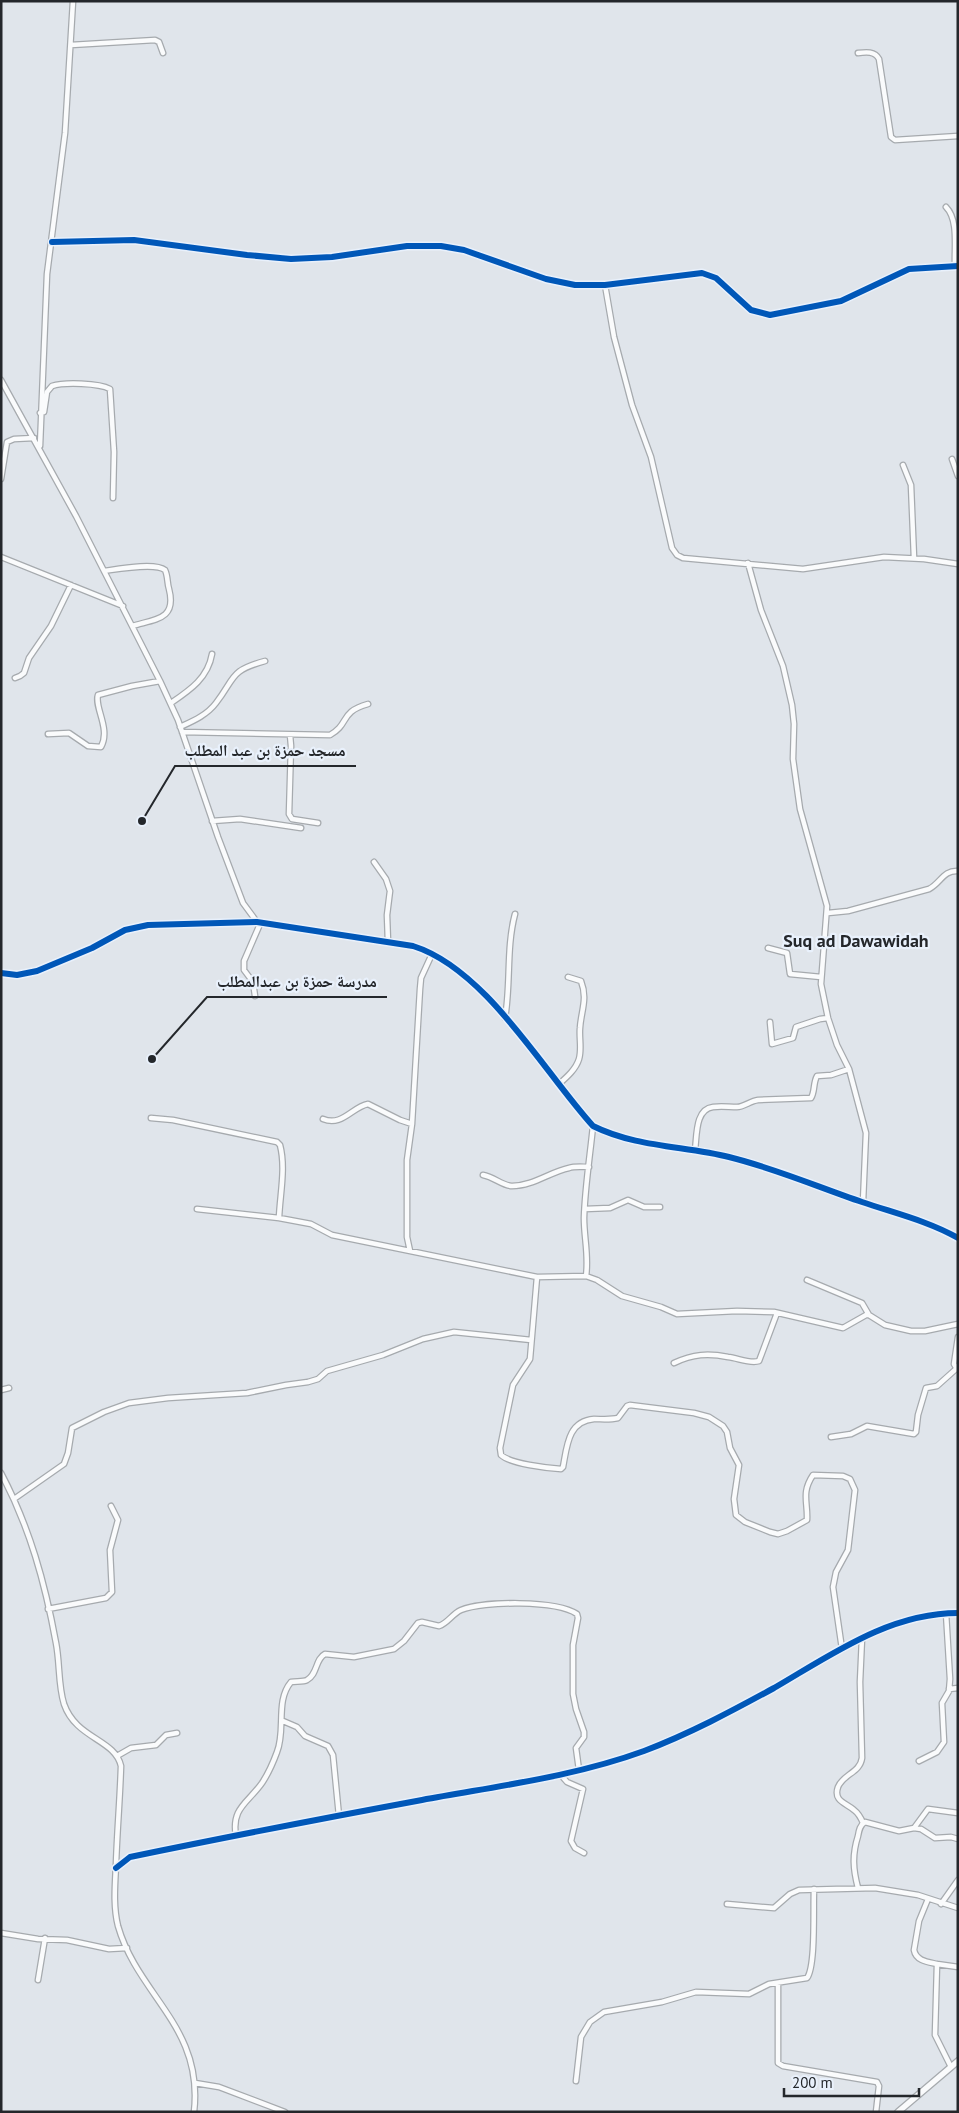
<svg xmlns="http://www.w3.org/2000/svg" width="959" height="2113" font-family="'PT Sans','Noto Naskh Arabic',sans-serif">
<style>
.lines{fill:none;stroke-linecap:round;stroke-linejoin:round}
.minor-casing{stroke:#a6aaae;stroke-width:7}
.tertiary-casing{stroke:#a6aaae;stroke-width:8}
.minor{stroke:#fafbfc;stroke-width:4.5}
.tertiary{stroke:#fafbfc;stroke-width:5.5}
.cycleway-casing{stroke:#e9f1fc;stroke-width:9}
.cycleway{stroke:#0057b8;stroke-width:6}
.labels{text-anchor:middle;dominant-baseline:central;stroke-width:4.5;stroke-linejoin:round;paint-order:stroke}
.quarter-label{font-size:18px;font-weight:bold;fill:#24272b;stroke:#e9f1fc}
.leader{fill:none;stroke:#24272b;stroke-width:2}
.callout-dot{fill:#24272b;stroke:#e9f1fc;stroke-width:2}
.callout-label{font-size:16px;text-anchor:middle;font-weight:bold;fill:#24272b;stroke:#e9f1fc;stroke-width:4.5;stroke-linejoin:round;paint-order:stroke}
</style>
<rect width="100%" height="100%" fill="#e0e5eb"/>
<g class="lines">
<defs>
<path id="minor" d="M71,45L155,40L159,42L163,53
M858,53C866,52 875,51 879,59L891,137L895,140L958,136
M946,207C959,220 954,249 955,266
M52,242L134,240L247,255L291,259L332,257L407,246H441L464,250L546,279L575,285H605L702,273L716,278L751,310L770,315L841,301L909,269L958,266
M605,285L614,337L632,405L651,457L672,548L677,555L683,558L803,569L884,557L924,559L958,564
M1,380L76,516L160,681L178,720L218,837L243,903L257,922
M40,413L44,412L47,392L52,386C64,382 99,383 110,389L114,452L113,498
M40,446L47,274L65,133L73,1
M952,459L958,476
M903,465L911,485L914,558
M1,479L7,442L14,439L34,438
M1,557L123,606
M748,563L761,610L783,666L792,705L794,724L793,759L800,809L827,906L821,984L828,1018L837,1045L849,1069L866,1133L863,1202
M104,571C118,569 155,562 165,570C168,576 167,583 169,589C177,620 155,619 132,626
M15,678L20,676L24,673L29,658L51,626L71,585
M171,703C190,690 208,678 212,654
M180,727C193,721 207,715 216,703C236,677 229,671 265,661
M182,732L330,735C350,724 339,712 368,704
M48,734L69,733L88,746L101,747C111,729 94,707 98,695L132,686L160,681
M290,735L291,746L289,814L292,819L318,823
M212,821L240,819L301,828
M374,862L386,879L390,891L387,915L388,942
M828,913L848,911L929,889C941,883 943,870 958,871
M768,948L787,953L790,974L821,977
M1,973L17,975L37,971L92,948L125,930L148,925L257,922L413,946C486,969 543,1071 593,1126C635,1147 684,1146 729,1157C774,1168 818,1187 862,1202C894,1213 928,1221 958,1238
M255,996L253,982L244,970V961L260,924
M505,1018C511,984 506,948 515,914
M770,1022L772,1044L793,1038L796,1027L820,1019L828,1018
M559,1084C567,1077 576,1069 579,1059C582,1049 579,1038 580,1028C581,1011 588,999 581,981L568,977
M151,1118L173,1120L277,1142L280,1145C286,1168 280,1194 279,1218L311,1224L332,1235L537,1277L586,1276L597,1280L622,1296L661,1307L677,1314L737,1311L774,1312L843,1328L866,1315H869
M323,1119C342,1127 352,1107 368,1104L400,1120L412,1124
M695,1150C697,1136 695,1109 713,1107C721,1106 729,1107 737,1107C744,1107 750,1101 758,1100L811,1098C815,1092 813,1083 817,1076L831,1075L849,1069
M483,1175C494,1177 503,1186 512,1186C533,1186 550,1172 569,1168C575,1166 582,1167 589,1167
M197,1209L279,1218
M585,1209L610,1208L628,1200L644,1207H660
M410,1251L407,1237V1160L412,1124L420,989L421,978L432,954
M586,1276C589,1256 584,1238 584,1218C585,1187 590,1156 593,1126
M537,1277L530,1359L513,1385L500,1448L501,1455C511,1464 547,1468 561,1469L563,1467C567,1446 568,1421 594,1419C602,1419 610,1420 618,1418L627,1406L630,1405L694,1413L709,1417L723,1426L727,1432L730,1448L739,1465L734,1499L736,1515L745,1522L770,1532L778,1534L787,1531L807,1520C808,1502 801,1493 813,1475L843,1476L850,1479L855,1490L848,1550L836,1572L833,1587L842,1649
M807,1280L862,1303L869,1315L885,1325L911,1331H925L958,1324
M674,1363C693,1354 708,1353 728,1357C738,1358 750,1364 759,1361L777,1313
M957,1369L954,1364L958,1337
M1,1390L9,1388
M831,1437L851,1434L867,1426L914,1434L916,1432L918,1415L926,1388L937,1386L956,1369
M1,1473C30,1528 45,1583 56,1643C60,1663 58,1685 64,1704C76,1739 115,1739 121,1766C120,1799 117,1832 116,1865C115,1885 113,1906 118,1926C138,1996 204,2027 194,2112
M14,1499L64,1464L68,1453L72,1428L104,1412L129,1403L168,1398L247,1393L286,1385L308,1382L318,1379L327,1371L383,1355L423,1339L454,1332L531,1340
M48,1609L106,1598L112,1592L110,1550L118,1520L111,1506
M862,1638L860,1682L862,1758C860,1773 843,1774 838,1787C833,1801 846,1803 854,1810C858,1813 861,1818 863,1823
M949,1689L958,1688
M283,1721L297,1727L305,1736L328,1746L333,1755L339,1816
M117,1756L131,1748L156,1745L166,1735L177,1733
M919,1761L937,1752L944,1742L942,1703L949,1691L950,1679L946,1613
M560,1774L567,1782L583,1789L571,1841L575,1848L584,1853
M914,1828L928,1809L958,1813
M236,1836C231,1808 248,1803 262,1783C268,1774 273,1763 277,1752C286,1730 275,1701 291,1682C296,1681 303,1682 307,1680C318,1674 315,1659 325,1654L354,1657L394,1649L404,1641L418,1623L422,1622L439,1626C448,1623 452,1614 461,1610C484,1601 556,1600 577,1614L578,1618L573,1645V1694L576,1709L584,1732V1737L576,1748L579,1770
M116,1868L130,1857C227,1837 325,1818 422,1800C497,1786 573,1777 644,1751C689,1734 732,1711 774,1688C831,1655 889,1613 958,1613
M858,1888C853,1869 852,1855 858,1836C859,1830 860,1825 865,1822L899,1831L914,1828L921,1829L935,1838L951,1837L958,1839
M928,1899L919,1921L914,1950C916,1961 928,1962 937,1964L935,2035L951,2067
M727,1904L774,1908L790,1894L799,1890L875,1888L918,1895L958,1908
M941,1904L958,1880
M1,1933L38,1939L67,1940L109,1949L127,1948
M937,1964L958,1967
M38,1980L45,1938
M778,1983V2063L783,2066L877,2082L879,2086L876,2112
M576,2081L581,2037L590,2022L604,2012L662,2002L696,1992L749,1994L769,1984L807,1978C816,1966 813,1907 814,1889
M195,2083L219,2087L285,2112"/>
<path id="tertiary" d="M898,2112L958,2061"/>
</defs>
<use href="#minor" class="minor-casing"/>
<use href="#tertiary" class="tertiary-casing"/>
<use href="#minor" class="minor"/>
<use href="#tertiary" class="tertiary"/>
<defs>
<path id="cycleway" d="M52,242L134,240L247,255L291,259L332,257L407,246H441L464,250L546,279L575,285H605L702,273L716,278L751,310L770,315L841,301L909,269L958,266
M1,973L17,975L37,971L92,948L125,930L148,925L257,922L413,946C486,969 543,1071 593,1126C635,1147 684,1146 729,1157C774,1168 818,1187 862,1202C894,1213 928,1221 958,1238
M116,1868L130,1857C227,1837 325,1818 422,1800C497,1786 573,1777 644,1751C689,1734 732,1711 774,1688C831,1655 889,1613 958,1613"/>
</defs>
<use href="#cycleway" class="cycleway-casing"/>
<use href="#cycleway" class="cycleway"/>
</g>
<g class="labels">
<g class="quarter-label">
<text x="856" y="940">Suq ad Dawawidah</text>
</g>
</g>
<path class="leader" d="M142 821L175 766H356M152 1059L207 997H387"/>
<g class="callout-dot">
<circle cx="142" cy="821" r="5"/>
<circle cx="152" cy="1059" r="5"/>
</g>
<g class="callout-label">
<text x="265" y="756">مسجد حمزة بن عبد المطلب</text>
<text x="297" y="987">مدرسة حمزة بن عبدالمطلب</text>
</g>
<rect width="959" height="2113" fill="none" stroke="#24272b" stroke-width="5"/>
<path d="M784 2088v8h135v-8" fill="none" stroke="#24272b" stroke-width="2.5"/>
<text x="792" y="2088" font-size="15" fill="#24272b" stroke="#e9f1fc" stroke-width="4" paint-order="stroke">200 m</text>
</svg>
